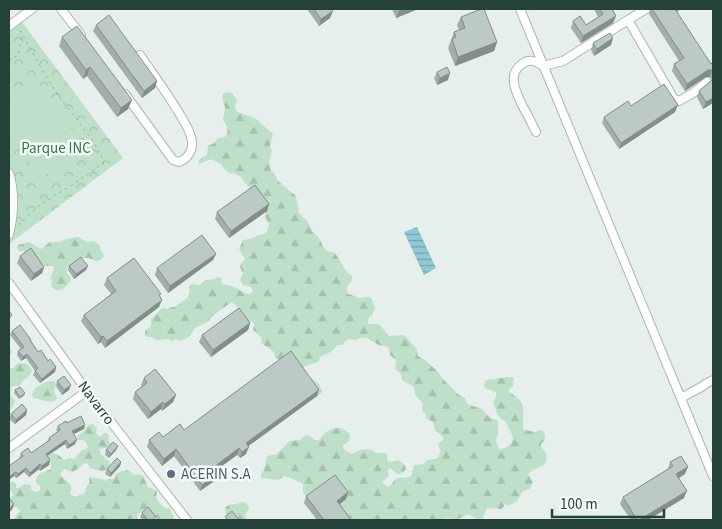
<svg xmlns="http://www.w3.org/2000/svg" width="722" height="529" font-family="'Source Sans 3',sans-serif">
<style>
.forest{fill:url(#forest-firs)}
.park{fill:url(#park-crowns)}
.garden{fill:#bfe0c8}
.water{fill:url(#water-rules)}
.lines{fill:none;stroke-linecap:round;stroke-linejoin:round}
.minor-casing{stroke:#a8b8b2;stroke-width:10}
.path{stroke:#86b3a5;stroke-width:1;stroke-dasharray:2.5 4;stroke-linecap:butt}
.minor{stroke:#fff;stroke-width:8}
.wall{fill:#a1aea9}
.shaded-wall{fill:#838d89}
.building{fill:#bbcac4;stroke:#838d89}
.service-dot{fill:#5c6f8a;stroke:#f7fbf9;stroke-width:2}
.labels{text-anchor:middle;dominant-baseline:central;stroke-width:5;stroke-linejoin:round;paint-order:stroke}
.park-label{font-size:15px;fill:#2d7a4b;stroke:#f7fbf9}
.street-label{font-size:15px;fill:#24423a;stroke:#f7fbf9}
.service-label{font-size:15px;fill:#4e5e75;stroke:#f7fbf9;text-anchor:start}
</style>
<defs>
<pattern id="forest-firs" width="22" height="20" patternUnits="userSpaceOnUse" patternTransform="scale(1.25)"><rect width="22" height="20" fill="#bfe0c8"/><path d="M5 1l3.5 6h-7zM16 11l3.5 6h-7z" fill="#a4c1ad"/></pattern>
<pattern id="park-crowns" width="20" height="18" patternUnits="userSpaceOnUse" patternTransform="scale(1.25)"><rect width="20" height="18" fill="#bfe0c8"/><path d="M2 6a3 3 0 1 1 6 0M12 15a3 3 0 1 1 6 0" fill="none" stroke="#a4c1ad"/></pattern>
<pattern id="water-rules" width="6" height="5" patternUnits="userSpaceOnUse" patternTransform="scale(1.25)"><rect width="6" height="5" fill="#8ec9d4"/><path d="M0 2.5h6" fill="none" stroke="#74a5ad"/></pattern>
</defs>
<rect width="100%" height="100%" fill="#e6efeb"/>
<path class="forest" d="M227,92L232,93L237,100L235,107L237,112L255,118L273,134L270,146L272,151L269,162L271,171L274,173L279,182L295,195L297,200L299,213L308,222L312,231L320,239L323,247L327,251L335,253L337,256L346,271L352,276V281C348,284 345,288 348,294C351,294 353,296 356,297C369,301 369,289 375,308L372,316L369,317L368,324H379L389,336L405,335L410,342L417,349L418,356L426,361L436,370L444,380L459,395L465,398L468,405L481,408L489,417L498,421V433L496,440L499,449C507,448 512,446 513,437L506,422L499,417L497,413L493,403L496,396V392L485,388C483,378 488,380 495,379C501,378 506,377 513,377L514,378L513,386L508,391C512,394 519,398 521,402C526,411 521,421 524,430L531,431L535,432L542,430L545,434V440L541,444V447L546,453C546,456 547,459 546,462C545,465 532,470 528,474L533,482L530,489L523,491C517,500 519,502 507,506L506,503L502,509L487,508L483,518L478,520L470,515H466L456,520L447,518L442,520H345L340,506L342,503L343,497L323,486C314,488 313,496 304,495L303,490V484C302,483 286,476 285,476C284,476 279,480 278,480L261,478C261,469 260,477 264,470C268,462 261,455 275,455C280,451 285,446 289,441L300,440L303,437L308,435L315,440H319C326,429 341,422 350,435L349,441L343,445C343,451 348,451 352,454L360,450L370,449L376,453H386L387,454V460L388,461L392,462L398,460L404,464L406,468C405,472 401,474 398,474L390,468L387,471L389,476L382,482L388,487L391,485C398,473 402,480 411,476L414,465L424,464C427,458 432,460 438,458L441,450L438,446L439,443L443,440V437L435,430L433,422L426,418L425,413L422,411L423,404L415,394L414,387L402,380L401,374L395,369L396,360L390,355L389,348C385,345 381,347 377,344C368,339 365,334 356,340L348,339L342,345H337C333,352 328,354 321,356L318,362L305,366L303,369L308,376L319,384L322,391L317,397L314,398L280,360L275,358L274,352L261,343L262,339L257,333L253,330L254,323L251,321L247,323L239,309L232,302L220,310L211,317L209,321L195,328L189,337L180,341L175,339L173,342L168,339L157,340L152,337H147L145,335V331L151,326V319L161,309L163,308L168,309L172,307H175C184,299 191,301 189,286L192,284L200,285L205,280H210L219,277L222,279L221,283C225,285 231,285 234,287C242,290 245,297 253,292L251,287L243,285L240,280L243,273L240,267L241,263L245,260V259L239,249L243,240L250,239L259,235L265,234L267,232L269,224L265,217V209L253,190L245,183L241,177L236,174L229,173L224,169L221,164L211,159L199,164L198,162L200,159L207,155L208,146L214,143L218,138L225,137C230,131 227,125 223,120L225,108L222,97L223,94Z
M79,237L87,242L93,241L98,244L104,256C101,259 101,260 97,261C94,261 92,259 89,258C80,256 69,263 66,272L71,278L70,282L62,290H55L51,286L52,281L50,278L54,270L53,266H44L30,252L19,251L17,248L18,245L29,242L41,249L50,242H59L66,239Z
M9,348L12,351L10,355L9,368H13L18,363C26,363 29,363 32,371L27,378L22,381L20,386H12L10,395L15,400C15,404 12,408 9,410Z
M48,381H54L56,384L54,391L57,398L55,401C47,404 42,399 34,398L32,395L35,388Z
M93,424L97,428L96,433L99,436H101L104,433H107L109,436L108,439L111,445L106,448L99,449L101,454L110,462L109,468C103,473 97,470 90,468L88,464L85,463L73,472L64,469L60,474C64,481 75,483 70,493L71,495L75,497L85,493L86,487L90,482L89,480L90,477L102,479L105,481L108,479H114L116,473L127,470C133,472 133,477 139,474L143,476L148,487L157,491L156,498C161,504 162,508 170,509L175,520C161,520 156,521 146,510L138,514L137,517L139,520H13L14,518L20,511L16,507L13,508H11L10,499L13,495L11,490H9V484L13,481L16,484V488H19L24,484L31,485V489C34,493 36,492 40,490V486L36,482V479L39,474L51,469V462L48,458L49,455L53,453C58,454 61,457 64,460L69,458L74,459L82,450L86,449L88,447L86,442L83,440H78L77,437L85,430L88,425Z
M241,502C246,502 248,504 249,509L245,515L246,519L249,520H227L225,508C230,502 236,506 241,502Z"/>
<path class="park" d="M19,18L123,158L9,244V26Z"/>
<path class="garden" d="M34,79L84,146L42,178L9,134V98Z"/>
<path class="water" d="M417,227L436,268L424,275L404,232Z"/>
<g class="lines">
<defs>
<path id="minor" d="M61,9L81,35
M520,9L713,476
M628,20L646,9
M9,26L32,9
M125,94L173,160L179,162C191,157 195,146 190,134C188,127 183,120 179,113C167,93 153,74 140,55
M536,132C532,124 528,115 523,107C517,94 506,75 522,64C530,58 535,61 543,66L563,61L628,20L674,99L679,101L693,93L707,82
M9,173C15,192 14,215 9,234
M9,283L87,391L187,520
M705,384L713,380
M681,398L703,386
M9,448L87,391"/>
</defs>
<use href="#minor" class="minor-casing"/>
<path class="path" d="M9,61L18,55L22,35
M19,225C34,207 49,199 69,187C81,179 93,171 104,162C93,136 72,116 56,92C43,72 31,50 19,28"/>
<use href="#minor" class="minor"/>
</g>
<path class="wall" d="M307,9H331L330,18L319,26Z
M392,9H418L396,18Z
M594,9H612L616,16L613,23L581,43L571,28L573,21L586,25L598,17Z
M650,9H680L677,12L711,64L713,62V103L703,109L697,97L699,91L712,80L710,77H706L685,91L672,71L674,64L679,61L649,14Z
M461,17L497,42L494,51L455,66L448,48L454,32L459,30L457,25Z
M96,25L157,81L155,88L142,98L93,31Z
M62,37L132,100L128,109L117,117L87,76L83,79L59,46Z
M593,43L611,45L594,56L591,50Z
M437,72L448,80L437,85L434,78Z
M631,106L675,112L619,149L602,123L604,117Z
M269,204L267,211L229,238L215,219L217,212Z
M20,256L44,267L42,273L31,281L17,263Z
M213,260L168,293L155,275L157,268Z
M69,266L86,270L74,279L68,270Z
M107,278L160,297L159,307L105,348L101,342L98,344L81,321L84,315L111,294L104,285Z
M250,323L248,330L211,357L199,342L202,335Z
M12,331L31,340V341L38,352L56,367L55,372L40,383L33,375L35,371L26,358L21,361L17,355L18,351L21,349L10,335Z
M144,378L176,395L173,402L162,411L161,409L148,419L133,399L135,392L142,386L141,385Z
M57,381L69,390L62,395L56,386Z
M15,390L25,393L24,396L19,399L14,393Z
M317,396L248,446L246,454L240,458L237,455L216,470L218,473L216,480L200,491L174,456L162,466L147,447L149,440L163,437L184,430Z
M27,410L26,415L15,424L9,419L11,414Z
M67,423L84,429L73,434L75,444L67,449L65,444L47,456L50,460L49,465L40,471L39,469L29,477L24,472L16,478L14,476L21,453H31L47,442L49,438L58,432L56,430L58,426Z
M118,446L116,450L109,458L105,455L106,450Z
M121,462L120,466L110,477L105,474L107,469Z
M670,462L685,474L679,478L684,498L648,520H631L620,504L623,497L668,469Z
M306,496L346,499L340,504L351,520H317L304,503Z
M142,513L155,520H143L140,517Z"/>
<path class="shaded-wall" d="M404,9H418L396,18L399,11Z
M674,9H680L672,15Z
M333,11L330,18L319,26L321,19Z
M616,16L613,23L581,43L583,36Z
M613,38L611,45L594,56L597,49Z
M497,42L494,51L455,66L458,57Z
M90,67L87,76L83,79L86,70Z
M708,70H712L710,77H706L685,91L687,84Z
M450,73L448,80L437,85L440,78Z
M157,81L155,88L142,98L144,91Z
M713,98V103L703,109L706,102Z
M132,100L128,109L117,117L121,108Z
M678,105L675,112L619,149L621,143Z
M269,204L267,211L229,238L231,231Z
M216,254L213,260L168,293L170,286Z
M88,266L86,270L74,279L76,274Z
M44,267L42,273L31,281L34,274Z
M162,300L159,307L105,348L107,341Z
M250,323L248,330L211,357L213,350Z
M103,336L101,342L98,344L101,337Z
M27,354L26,358L21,361L23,357Z
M56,367L55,372L40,383L42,379Z
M71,385L69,390L62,395L64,390Z
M319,390L317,396L243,450L246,443Z
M176,395L173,402L162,411L165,404Z
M163,402L161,409L148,419L151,412Z
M27,410L26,415L15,424L16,420Z
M85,425L84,429L70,436L72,431Z
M66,440L65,444L44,458L46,454Z
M77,440L75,444L67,449L69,445Z
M118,446L116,450L109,458L111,454Z
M249,447L246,454L240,458L242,452Z
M239,448L237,455L211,474L214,467Z
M176,449L174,456L162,466L164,459Z
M50,460L49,465L40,471L42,466Z
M121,462L120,466L110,477L111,473Z
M40,464L39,469L29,477L30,473Z
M688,467L685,474L674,481L676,474Z
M26,468L24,472L16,478L18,474Z
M16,472L14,476L9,480V477Z
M218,473L216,480L200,491L202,485Z
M687,491L684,498L648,520H639Z
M348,492L346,499L335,508L337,501Z
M14,504L12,510L9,512V509Z"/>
<path class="building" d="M314,9H331L333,11L321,19Z
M481,9H484L497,42L458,57L452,39L456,37L454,32L465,28L461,17Z
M600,9H612L616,16L583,36L573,21L580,16L586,25L603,14Z
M652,9H675L711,64L713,62V71L712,70H708L687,84L674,64L684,58Z
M109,15L157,81L144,91L96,25Z
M77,26L132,100L121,108L90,67L86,70L62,37Z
M610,33L613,38L597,49L593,43Z
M447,67L450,73L440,78L437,72Z
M713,79V98L706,102L699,91Z
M664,84L678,105L621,143L604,117L628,101L631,106Z
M255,185L269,204L231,231L217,212Z
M202,235L216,254L170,286L157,268Z
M31,248L44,267L34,274L20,256Z
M81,257L88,266L76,274L69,266Z
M134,258L161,294L159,295L162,300L107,341L103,336L101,337L84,315L116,291L107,278Z
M239,308L250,323L213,350L202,335Z
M9,311L12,315L9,318Z
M20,325L31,340H30L38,352L41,350L48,361L50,359L56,367L42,379L35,371L38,368L27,354L23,357L18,351L24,347L12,331Z
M291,351L319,390L246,443L249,447L242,452L239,448L214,467L218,473L202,485L176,449L164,459L149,440L159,432L163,437L180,424L184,430Z
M155,369L176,395L165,404L163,402L151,412L135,392L147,383L144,378Z
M64,376L71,385L64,390L57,381Z
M20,387L25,393L20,397L15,390Z
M22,404L27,410L16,420L11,414Z
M81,416L85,425L72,431L77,440L69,445L66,440L46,454L50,460L42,466L40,464L30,473L26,468L18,474L16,472L9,477V466L23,456L21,453L28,448L31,453L50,440L49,438L60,430L58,426L66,421L67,423Z
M113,442L118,446L111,454L106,450Z
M681,456L688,467L676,474L687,491L639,520H637L623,497L673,466L670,462Z
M117,458L121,462L111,473L107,469Z
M335,475L348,492L337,501L351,520H324L306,496Z
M9,498L14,504L9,509Z
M148,507L156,517L153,520H148L142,513Z
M232,511L239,520H228L225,517Z"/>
<circle class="service-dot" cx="171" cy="474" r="5"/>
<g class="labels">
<g class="park-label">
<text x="56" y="148">Parque INC</text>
</g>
<g class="street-label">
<text transform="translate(96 403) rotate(53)">Navarro</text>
</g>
<g class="service-label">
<text x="181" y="474">ACERIN S.A</text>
</g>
</g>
<rect width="722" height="529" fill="none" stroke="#24423a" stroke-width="20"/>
<path d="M552 509v8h112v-8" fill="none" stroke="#24423a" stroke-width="2.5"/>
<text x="560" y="509" font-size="15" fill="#24423a" stroke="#f7fbf9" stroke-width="4" paint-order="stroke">100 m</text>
</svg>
